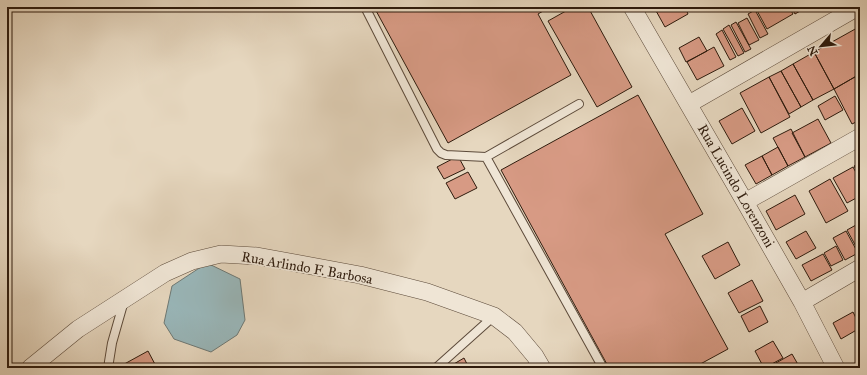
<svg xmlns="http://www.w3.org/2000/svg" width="867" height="375" font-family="'IM FELL Great Primer',serif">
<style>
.water{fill:#99b7ba;stroke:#6e7975}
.building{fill:#d79a84;stroke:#2e1b0d}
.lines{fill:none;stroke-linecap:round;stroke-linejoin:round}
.service-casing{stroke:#5c4a3a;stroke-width:10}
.minor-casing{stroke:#5c4a3a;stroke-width:18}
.service{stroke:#efe5d5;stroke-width:8}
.minor{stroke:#efe5d5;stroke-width:17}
.labels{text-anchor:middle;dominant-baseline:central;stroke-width:3.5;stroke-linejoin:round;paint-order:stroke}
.street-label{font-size:14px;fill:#2e1b0d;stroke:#efe5d5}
</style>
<rect width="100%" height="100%" fill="#e6d7bf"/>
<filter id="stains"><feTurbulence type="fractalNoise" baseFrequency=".005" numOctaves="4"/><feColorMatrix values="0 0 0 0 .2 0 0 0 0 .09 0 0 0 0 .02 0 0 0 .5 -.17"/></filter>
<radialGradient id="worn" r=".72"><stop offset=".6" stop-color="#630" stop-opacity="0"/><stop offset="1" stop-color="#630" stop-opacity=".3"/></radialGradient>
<path class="water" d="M207,263L240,279L245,320L237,335L211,352L174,339L164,323L172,286Z"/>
<path class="building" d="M374,7H550L538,14L571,75L448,143Z
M573,7H588L632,87L597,107L548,21Z
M658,7H685L688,14L665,27L655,9Z
M755,7H789L793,14L767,29Z
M791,7H807L795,14Z
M755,10L768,34L760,38L748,14Z
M747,18L759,40L749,45L738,23Z
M736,22L751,49L745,52L731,25Z
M729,25L744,53L738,56L723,29Z
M857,28L860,34V74L834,89L814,52Z
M722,30L736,57L730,60L716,34Z
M699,37L707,51L686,62L679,48Z
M714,47L724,66L697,80L687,62Z
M814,52L834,89L813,100L793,64Z
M793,64L813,100L801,107L781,71Z
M781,71L801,107L789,114L769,77Z
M860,74V120L852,124L834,89Z
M769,77L790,117L761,133L740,93Z
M638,95L703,214L665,234L728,349L693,368H609L501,170Z
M835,96L843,110L825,120L818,106Z
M742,108L755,131L732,144L719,121Z
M818,119L831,143L805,157L792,133Z
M791,129L805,157L788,166L773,138Z
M778,147L788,166L772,175L762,156Z
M458,156L465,169L444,179L437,167Z
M762,156L772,175L756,184L745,165Z
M860,163V177L854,166Z
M853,167L860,180V196L847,203L833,178Z
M468,172L477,188L455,199L446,183Z
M830,179L848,211L826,223L809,191Z
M795,195L805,214L776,230L766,211Z
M856,225L860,232V252H859L847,230Z
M806,231L816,248L796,259L786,242Z
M846,231L858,253L845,260L833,238Z
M728,242L740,265L715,279L702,256Z
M836,246L843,260L831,266L824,253Z
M823,254L832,270L811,281L802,265Z
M752,280L763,301L739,313L728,293Z
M760,306L768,322L749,332L741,316Z
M853,312L860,326V328L841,339L833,323Z
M773,341L783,358L764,368L755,351Z
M148,351L157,368H117Z
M792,354L800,368H767Z
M464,358L469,368H447Z"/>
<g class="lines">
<defs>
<path id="service" d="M365,7L437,149L441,153L446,155L486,157L603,368
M486,157L579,104
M108,368L112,343L124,301
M436,368L494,316"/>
<path id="minor" d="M632,7L745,202L802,302L836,368
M689,104L858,7
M745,202L860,137
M802,302L860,268
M30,368L78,329L165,273L192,261L221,254L257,256L360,275L427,292L494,316L515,332L535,356L542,368"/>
</defs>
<use href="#service" class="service-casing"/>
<use href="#minor" class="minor-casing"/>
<use href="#service" class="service"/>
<use href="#minor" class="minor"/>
</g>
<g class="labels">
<g class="street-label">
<text transform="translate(736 186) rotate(60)">Rua Lucindo Lorenzoni</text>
<text transform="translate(307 268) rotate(10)">Rua Arlindo F. Barbosa</text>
</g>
</g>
<rect width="867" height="375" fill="none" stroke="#e6d7bf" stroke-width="24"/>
<rect x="8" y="8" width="851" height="359" fill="none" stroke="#2e1b0d" stroke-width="2"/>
<rect x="12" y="12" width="843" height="351" fill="none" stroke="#2e1b0d"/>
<g transform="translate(821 46) rotate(242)" stroke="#efe5d5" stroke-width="3" paint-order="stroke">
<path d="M0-3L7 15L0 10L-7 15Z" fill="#2e1b0d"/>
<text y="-6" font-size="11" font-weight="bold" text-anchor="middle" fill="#2e1b0d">N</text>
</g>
<rect width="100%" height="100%" filter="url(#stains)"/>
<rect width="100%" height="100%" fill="url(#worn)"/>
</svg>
